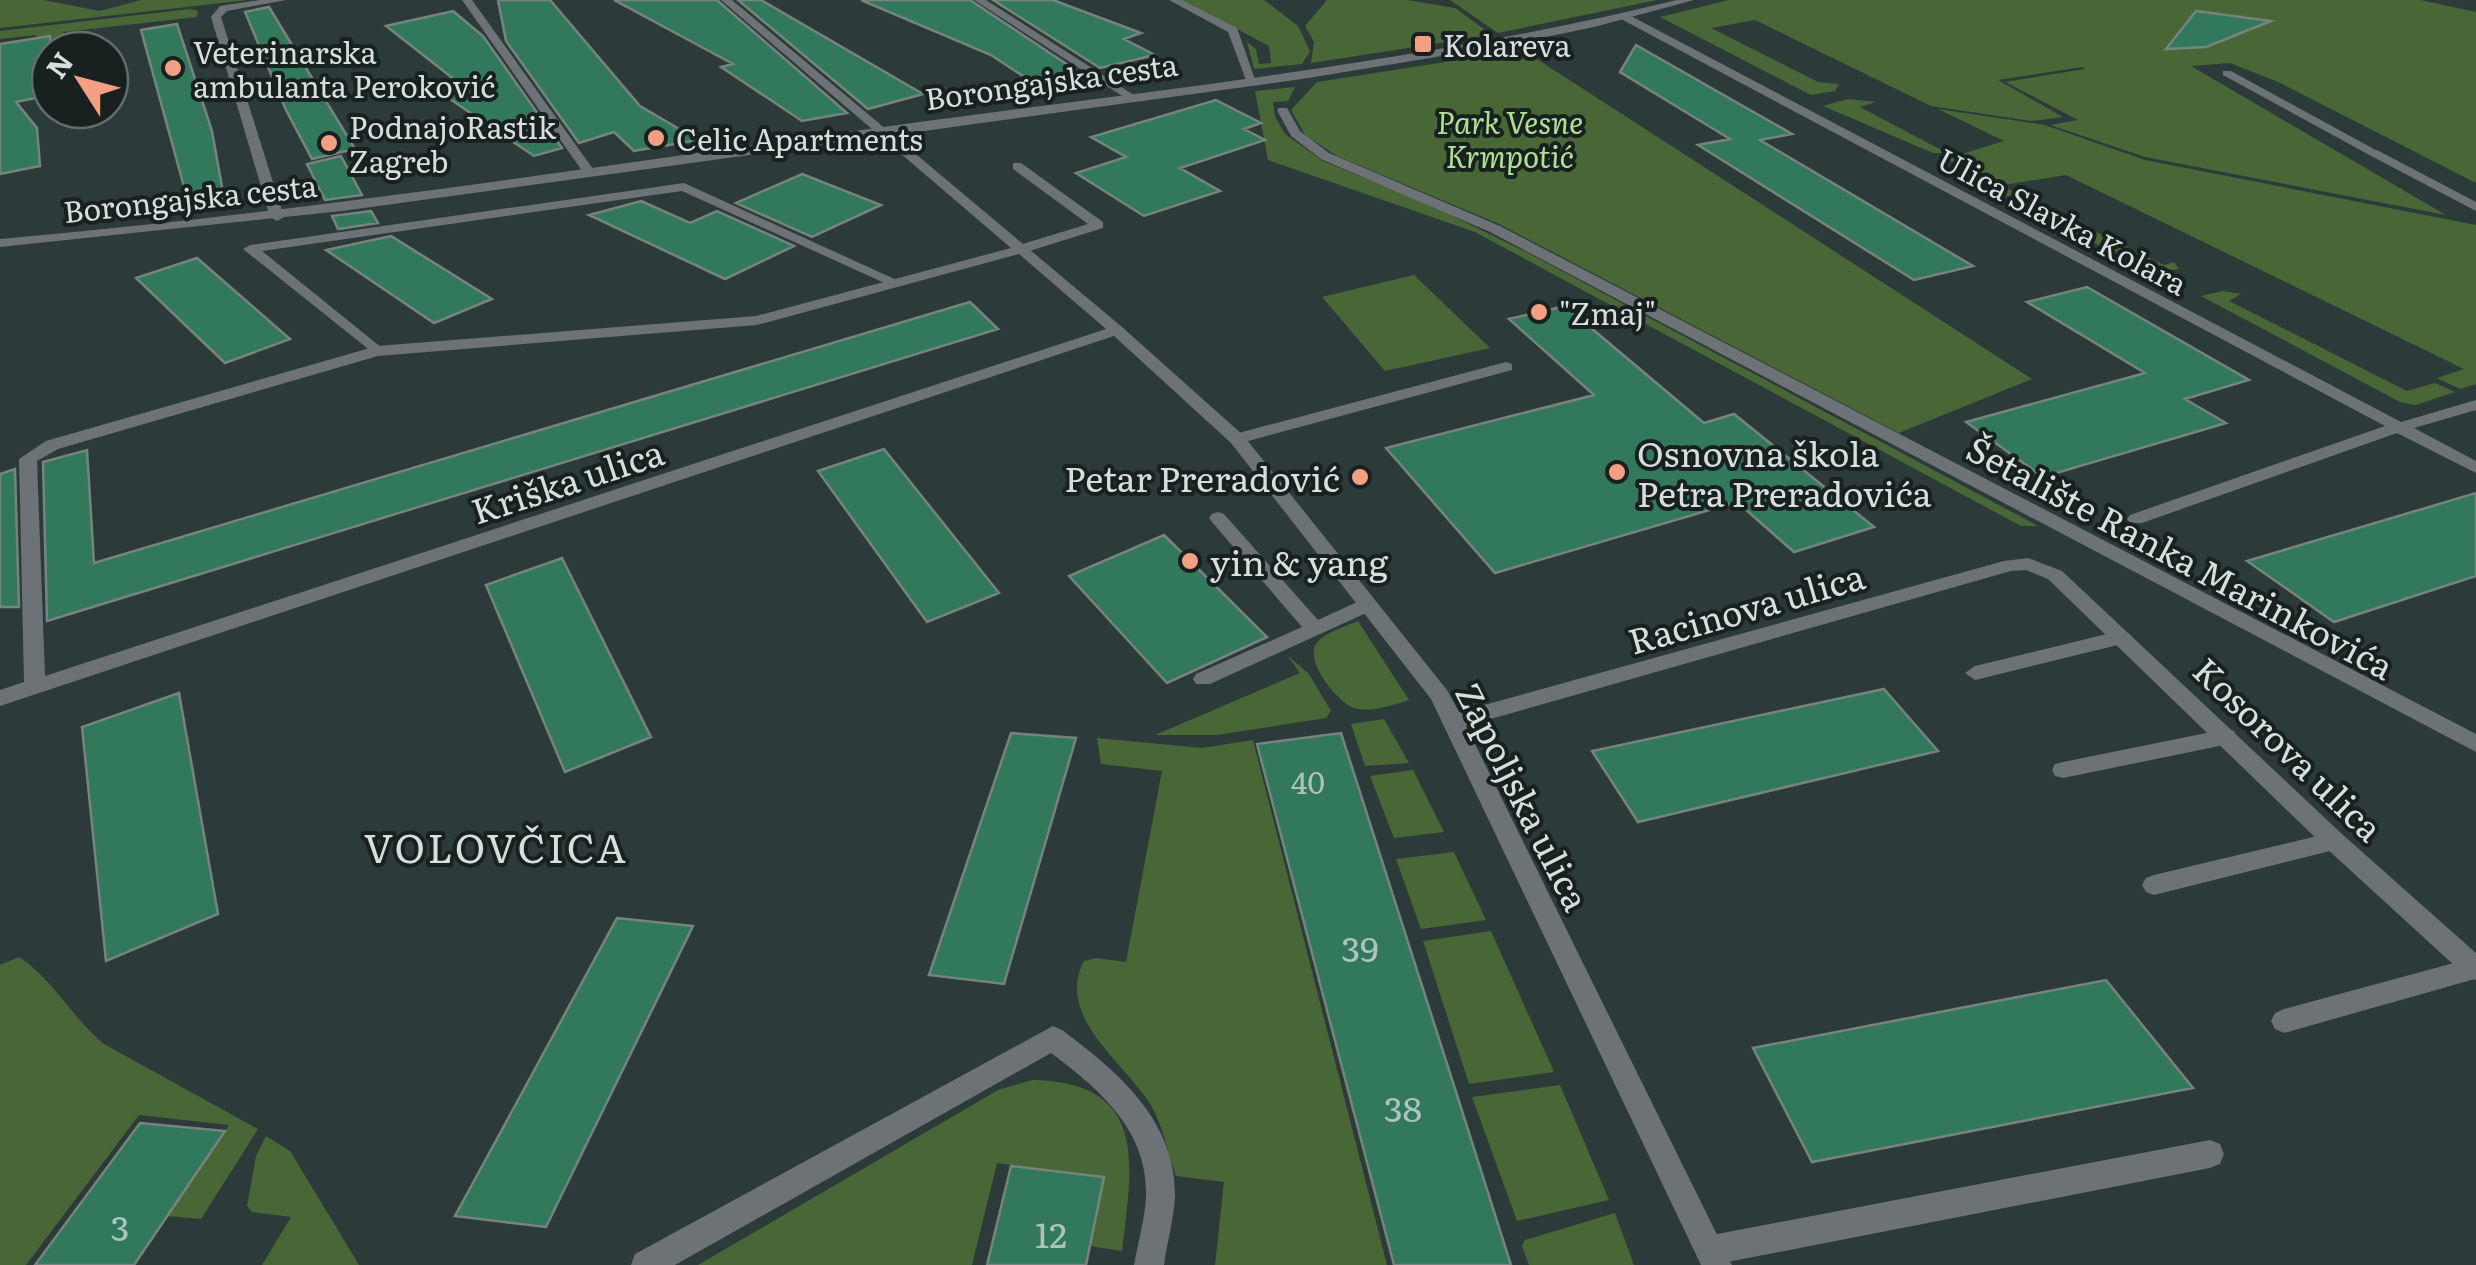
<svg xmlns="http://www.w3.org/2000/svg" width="2476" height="1265" font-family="Literata,serif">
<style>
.green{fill:#496736}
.building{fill:#32785d;stroke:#76847d;stroke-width:2.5}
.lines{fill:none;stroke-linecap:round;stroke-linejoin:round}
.service{fill:#6c7275;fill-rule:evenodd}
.pedestrian{fill:#6c7275;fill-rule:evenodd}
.minor{fill:#6c7275;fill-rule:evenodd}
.tertiary{fill:#6c7275;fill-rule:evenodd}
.poi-dot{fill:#f3a082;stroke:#192020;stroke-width:4}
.labels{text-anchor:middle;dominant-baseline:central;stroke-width:8;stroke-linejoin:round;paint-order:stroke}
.far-poi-label{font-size:30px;fill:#d6dede;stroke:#192020;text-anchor:start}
.far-street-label{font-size:30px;fill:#d6dede;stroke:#192020}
.far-park-label{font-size:30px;font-style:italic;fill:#b0e093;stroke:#192020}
.number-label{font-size:30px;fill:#adc4be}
.poi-label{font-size:35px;fill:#d6dede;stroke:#192020;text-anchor:start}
.street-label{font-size:35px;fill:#d6dede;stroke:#192020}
.near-number-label{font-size:35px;fill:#adc4be}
.quarter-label{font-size:40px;letter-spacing:2.5px;fill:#d6dede;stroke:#192020}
</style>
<rect width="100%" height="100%" fill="#2c3a3a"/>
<path class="green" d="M0,0H43L100,11L141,0H248L0,28Z
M1182,0H1264L1298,26L1310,51L1302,64L1254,69L1247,42L1256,49L1259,64L1271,63L1269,46Z
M1327,0H1407L1455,8L1492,35L1311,63L1314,42L1305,26Z
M1450,0H1657L1498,33Z
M1729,0H2420L2476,12V183L2276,81L2230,63L2191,66L2446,215L2145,157L2050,125L2078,120L2005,82L2085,69L2082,67L1998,80L2063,117L2031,121L1931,106L1755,20L1711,28L1818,82L1839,84L1835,91L1811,95L1660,17Z
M190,9L198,11L197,17L64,32V39L38,43L36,35L0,39V31Z
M1523,50L2032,379L1899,433L1499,224L1337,156L1305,135L1291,110L1317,82Z
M1295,87L1288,101L1273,102L1275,117L1285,134L1323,161L1424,202L1532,255L2038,526H2021L1475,232L1268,160L1255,91Z
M1848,99L1876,102L1860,107L1947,153H1933L1823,106Z
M1938,109L2045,125L2145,160L2476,225V384L2460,389L2437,378L2464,369L2066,175L1997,186L1946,159L2004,141Z
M2008,189L2164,265L2174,262L2179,269L2151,273L1998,191Z
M1414,275L1490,348L1385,371L1322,297Z
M2223,291L2241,294L2229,301L2407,391L2435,383L2455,392L2416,405L2400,402L2201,296Z
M1358,621L1409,700C1392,705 1372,713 1354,708C1337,702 1305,662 1316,644C1323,633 1347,626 1358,621Z
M1287,655L1309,674L1331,711L1326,718L1217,735H1155L1300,673Z
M1384,719L1409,763L1365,766L1351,724Z
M1097,738L1202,748L1253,740L1387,1265H1215L1224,1182L1176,1176C1167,1151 1163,1124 1149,1102C1123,1062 1055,1015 1084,961L1096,958L1126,962L1162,771L1101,764Z
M1413,770L1444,832L1394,838L1370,776Z
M1454,852L1486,920L1421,929L1396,859Z
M1491,931L1554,1072L1469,1084L1423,941Z
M19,957C54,980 72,1018 104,1044L258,1129L201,1219L167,1216L229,1125L139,1115L26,1265H0V965Z
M1032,1080C1150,1082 1132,1165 1122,1251L1089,1246L1103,1177L997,1163L972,1265H698L998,1090Z
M1560,1085L1609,1200L1517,1221L1472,1097Z
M266,1136L290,1151L359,1265H262L291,1217L252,1212L247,1206L256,1156Z
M1615,1213L1634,1265H1529L1522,1246L1525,1240Z"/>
<path class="building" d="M498,0H550L640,106L698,140L634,151L614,132L579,143L506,41Z
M614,0H717L847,113L802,121L721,67L733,64Z
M738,0H761L923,94L868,109Z
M861,0H970L1080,73L1035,84L991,55Z
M993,0H1053L1141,33L1124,39L1155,55L1100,68Z
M269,7L355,149L312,159L286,110L245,12Z
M453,11L483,36L562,148L534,156L447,97L469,91L386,26Z
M2196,11L2271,21L2206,47L2166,49Z
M177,24L212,131L224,198L189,205L141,30Z
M50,36V95L16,102L37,128L40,166L0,174V44Z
M1636,45L1792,134L1760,140L1973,266L1914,280L1698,145L1730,139L1620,72Z
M1216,100L1261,123L1244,129L1265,140L1180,168L1220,191L1144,216L1076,173L1126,157L1091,137Z
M341,156L362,195L325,200L307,164Z
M802,174L881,205L812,237L736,203Z
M641,201L690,223L717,211L794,246L725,279L589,215Z
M371,211L378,223L338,229L332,216Z
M391,236L492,299L434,323L326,250Z
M197,258L290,339L225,363L136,278Z
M2087,287L2249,380L2185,399L2226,423L2043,477L1966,422L2145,373L2027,302Z
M970,302L998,329L47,621L43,462L87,450L94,563Z
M1565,306L1704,423L1734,414L1874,527L1794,552L1737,502L1495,573L1386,448L1594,395L1509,319Z
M884,449L999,593L927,622L818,471Z
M15,469L19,607H0V474Z
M2476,493V576L2334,622L2247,561Z
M1164,535L1267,637L1167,683L1069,576Z
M562,558L651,737L565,772L486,585Z
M1884,689L1938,751L1638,822L1592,751Z
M179,693L218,914L106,961L82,727Z
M1011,733L1076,738L1004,984L929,975Z
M1341,733L1457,1095L1511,1265H1394L1257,744Z
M617,918L693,926L546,1227L455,1216Z
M2106,980L2193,1088L1812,1162L1753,1048Z
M140,1123L225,1131L134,1265H35Z
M1011,1166L1104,1177L1086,1265H987Z"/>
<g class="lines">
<path class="service" d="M1169,0H1182L1237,28L1256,82L1246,80L1228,32Z
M2223,71H2231L2383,154L2373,157L2223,75Z
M1013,163H1021L1103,222V228L1023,253H1013V247L1088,224L1013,169Z
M684,183L901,282L889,285L682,191L262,251L382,348V354L377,356L243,249L250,245Z
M1506,362L1512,364V370L1237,444L1229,439L1231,435Z
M1218,512L1224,514L1318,620L1368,597L1378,604L1375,609L1210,684H1196L1193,679L1196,674L1302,627L1212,522L1209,518L1212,514Z
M2123,630L2133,637L2130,642L1975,680L1965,673L1975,666Z
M2226,729L2234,731L2237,737L2234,743L2063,778L2055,776L2052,770L2055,764L2063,762Z
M2334,832L2342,834L2346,841L2342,848L2154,895L2146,892L2142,885L2146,878L2154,875Z
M2476,957L2475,979L2284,1033L2275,1029L2271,1021L2275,1013L2284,1009Z
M2210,1140L2220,1144L2224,1154L2220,1164L2210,1168L1712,1265L1701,1261L1697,1250L1701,1239L1712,1235Z"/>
<path class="pedestrian" d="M1279,108H1287L1300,131L1329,153L1500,226L2476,734V752L1490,232L1321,159L1291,136L1277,110Z"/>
<path class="minor" d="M260,0H286L227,11L221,17L284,217L277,221L270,217L211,17L220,6Z
M462,0H472L593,169V175H585Z
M721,0H732L1122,327L1243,435L1447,690L1459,712L2004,561L2028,558L2062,571L2342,834L2476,953V980L2467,977L2326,848L2048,579L2026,570L2011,571L1466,726L1732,1265H1701L1431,699L1231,443L1114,336L0,706V690L24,682L19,459L46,441L377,346L756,316L1011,248ZM1019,254L1106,329L45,676L37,461L58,449L378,356L757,325Z
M974,0H986L1137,97L1127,99Z
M1621,15H1629L2401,422L2476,400V410L2414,428L2476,461V473L2397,433L2142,523H2130L2127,519L2130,515L2385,426L1621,19Z
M2377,150L2476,202V211L2373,157L2371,154Z
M1053,1026L1062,1030C1117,1071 1176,1120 1175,1196C1174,1219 1167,1242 1164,1265H1134C1138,1242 1145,1219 1146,1196C1148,1130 1099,1089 1051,1053L675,1265H631L635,1254Z"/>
<path class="tertiary" d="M1677,0H1694L1594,27L1497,47L1302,79L342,211L0,247V239C306,212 608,165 912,123C1169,88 1425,62 1677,0Z"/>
</g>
<g class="poi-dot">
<rect x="1413" y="34" width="20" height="20" rx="5"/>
<circle cx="173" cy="68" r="10"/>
<circle cx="656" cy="138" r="10"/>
<circle cx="329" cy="143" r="10"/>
<circle cx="1539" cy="312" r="10"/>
<circle cx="1617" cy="472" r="10"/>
<circle cx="1360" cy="477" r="10"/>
<circle cx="1190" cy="561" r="10"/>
</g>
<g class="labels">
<g class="far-poi-label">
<text x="1443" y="44">Kolareva</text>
<text x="193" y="51">Veterinarska<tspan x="193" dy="34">ambulanta Peroković</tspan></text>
<text x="349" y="126">PodnajoRastik<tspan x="349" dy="34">Zagreb</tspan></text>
<text x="676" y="138">Celic Apartments</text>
<text x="1559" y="312">"Zmaj"</text>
</g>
<g class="far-street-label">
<text transform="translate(1051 80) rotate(-8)">Borongajska cesta</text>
<text transform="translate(190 197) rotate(-6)">Borongajska cesta</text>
<text transform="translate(2063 220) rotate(28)">Ulica Slavka Kolara</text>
</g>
<g class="far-park-label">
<text x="1510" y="121">Park Vesne<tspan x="1510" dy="34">Krmpotić</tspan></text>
</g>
<g class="number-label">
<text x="1308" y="781">40</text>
</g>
<g class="poi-label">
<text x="1637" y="452">Osnovna škola<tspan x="1637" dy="40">Petra Preradovića</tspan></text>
<text x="1340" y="477" text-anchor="end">Petar Preradović</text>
<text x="1210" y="561">yin &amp; yang</text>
</g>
<g class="street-label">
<text transform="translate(567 480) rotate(-18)">Kriška ulica</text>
<text transform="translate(2181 556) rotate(28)">Šetalište Ranka Marinkovića</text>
<text transform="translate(1746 607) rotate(-16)">Racinova ulica</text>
<text transform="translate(2289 748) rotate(44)">Kosorova ulica</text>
<text transform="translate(1524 796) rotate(63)">Zapoljska ulica</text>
</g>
<g class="near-number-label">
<text x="1360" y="947">39</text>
<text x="1403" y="1107">38</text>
<text x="120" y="1226">3</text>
<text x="1051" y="1233">12</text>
</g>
<g class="quarter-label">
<text x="496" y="845">VOLOVČICA</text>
</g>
</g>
<g transform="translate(80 80) rotate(306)"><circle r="48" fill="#192020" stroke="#656c6c" stroke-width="2.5"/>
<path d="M0-8L18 38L0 25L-18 38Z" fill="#f3a082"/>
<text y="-15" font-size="28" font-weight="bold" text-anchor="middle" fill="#d6dede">N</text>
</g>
</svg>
